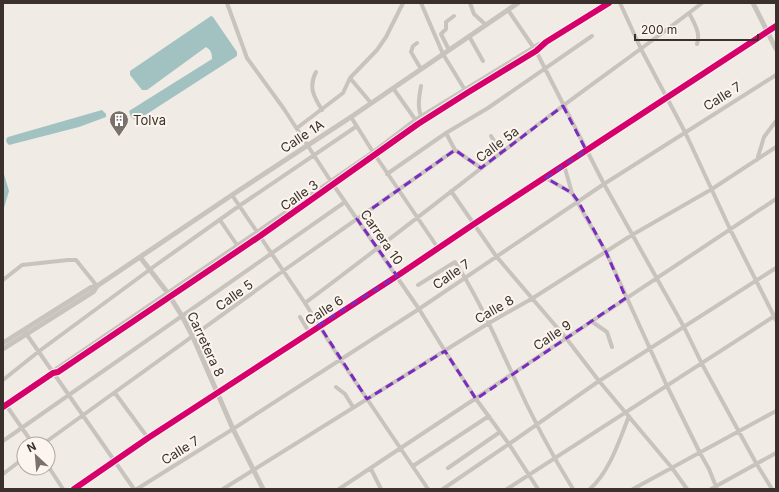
<svg xmlns="http://www.w3.org/2000/svg" width="779" height="492" font-family="Inter,sans-serif">
<style>
.water{fill:#a1c2c1}
.lines{fill:none;stroke-linecap:round;stroke-linejoin:round}
.minor{stroke:#c9c3be;stroke-width:4}
.tertiary{stroke:#c9c3be;stroke-width:5}
.cycleway-casing{stroke:#fbf5ee;stroke-width:8}
.cycleway{stroke:#d6006c;stroke-width:6}
.marked{fill:none;stroke:#7b2cbf;stroke-width:3;stroke-dasharray:8 5;stroke-linejoin:round}
.labels{text-anchor:middle;dominant-baseline:central;stroke-width:4;stroke-linejoin:round;paint-order:stroke}
.street-label{font-size:13px;fill:#3b302b;stroke:#fbf5ee}
.poi-label{font-size:13px;fill:#3b302b;stroke:#fbf5ee;text-anchor:start}
</style>
<rect width="100%" height="100%" fill="#f0ebe5"/>
<path class="water" d="M211,16L213,17L237,52V56L136,121L131,117L129,111L212,59C212,53 211,50 206,47L147,90H142L130,75V71Z
M102,110L106,114V117L79,127L9,145C6,142 5,140 8,137Z
M3,171L9,191L3,211Z"/>
<g class="lines">
<path class="minor" d="M227,3L247,58L284,109L330,180L419,309L445,351L476,399L509,444L538,489
M421,3L443,54L465,90
M470,3L474,14L486,25
M620,3L641,49L685,132L730,229L776,320
M508,10L536,51L604,184L684,327L702,364L756,463L772,489
M689,13C694,23 701,33 697,44
M469,36L483,61
M417,43L413,46L411,52L421,69
M449,50L441,34L446,29V22L454,16
M316,72C308,87 314,97 322,110
M350,78L371,103
M421,86C419,97 417,108 422,118
M393,88L417,122
M351,117L373,152L438,248
M297,128L343,93L350,78L377,50L386,37L403,3
M491,136L501,152
M455,150L481,168
M757,160L764,137L776,121
M564,165L572,193
M387,174L446,133L488,108L592,36
M546,178L572,193L606,252L667,386L700,453L709,469L717,489
M451,191L496,256L566,338L599,381L672,468L687,489
M232,195L305,303L340,359L428,489
M220,220L237,245
M3,280L22,265L68,260H76L97,286
M418,285L455,262C478,297 494,335 512,373C530,413 550,452 573,489
M305,303C386,243 464,181 544,120C596,81 650,43 702,3
M300,317L309,332
M591,321L607,332L612,347
M25,332L134,489
M53,373L56,369L257,232L373,152L415,120L539,44L546,42
M3,380L38,352L156,265L239,206L357,126
M336,387L345,394L353,407
M115,393L148,438
M6,405L33,444
M3,407L53,373L58,372L260,236L418,124L467,93L536,51L546,42L609,3
M3,441L345,202
M43,444L283,271L455,150L446,133
M48,466L63,489
M413,466L489,416
M448,468L500,432
M371,469L381,489
M3,474L24,458
M74,489L148,438L397,276L474,224L776,26
M137,489L233,429L419,309L604,184L776,75
M223,489L489,323L533,298L632,235L712,189L776,147
M339,489L776,199
M443,489L509,444L599,381L776,268
M507,489L776,315
M590,489C610,471 619,441 629,416
M633,489L776,411
M711,489L776,453"/>
<path class="tertiary" d="M753,3L776,49
M140,257L167,292L182,316L193,337L233,429L263,489
M3,343L90,288L97,286L232,195L351,117L518,3
M3,349L93,292L97,286"/>
<defs>
<path id="cycleway" d="M3,407L53,373L58,372L260,236L418,124L467,93L536,51L546,42L609,3
M74,489L148,438L397,276L474,224L776,26"/>
</defs>
<use href="#cycleway" class="cycleway-casing"/>
<use href="#cycleway" class="cycleway"/>
</g>
<path class="marked" d="M563,106L586,150L546,178L572,193L578,201L606,252L626,298L476,399L445,351L367,399L319,325L397,276L357,219L455,150L481,168Z"/>
<defs>
<symbol id="building-pin" viewBox="-11 -11 22 30"><path d="M0 17L-7.5 6A9.5 9.5 0 1 1 7.5 6Z" fill="#7a716c" stroke="#fbf5ee"/><path d="M-4-6H4V6H1V3H-1V6H-4ZM-2.5-4.3h1.7v1.8h-1.7ZM.8-4.3h1.7v1.8H.8ZM-2.5-1h1.7V.8h-1.7ZM.8-1h1.7V.8H.8Z" fill="#fff"/></symbol>
</defs>
<g fill-rule="evenodd">
<use href="#building-pin" x="108" y="109" width="22" height="30"/>
</g>
<g class="labels">
<g class="street-label">
<text transform="translate(722 96) rotate(-32)">Calle 7</text>
<text transform="translate(302 136) rotate(-33)">Calle 1A</text>
<text transform="translate(497 144) rotate(-37)">Calle 5a</text>
<text transform="translate(299 195) rotate(-35)">Calle 3</text>
<text transform="translate(382 237) rotate(55)">Carrera 10</text>
<text transform="translate(451 274) rotate(-35)">Calle 7</text>
<text transform="translate(234 295) rotate(-36)">Calle 5</text>
<text transform="translate(494 309) rotate(-30)">Calle 8</text>
<text transform="translate(324 310) rotate(-33)">Calle 6</text>
<text transform="translate(552 335) rotate(-34)">Calle 9</text>
<text transform="translate(206 344) rotate(65)">Carretera 8</text>
<text transform="translate(180 450) rotate(-32)">Calle 7</text>
</g>
<g class="poi-label">
<text x="133" y="120">Tolva</text>
</g>
</g>
<rect width="779" height="492" fill="none" stroke="#3b302b" stroke-width="8"/>
<g transform="translate(36 456) rotate(334)"><circle r="19" fill="#fbf5ee" stroke="#aea6a0"/>
<path d="M0-3L7 15L0 10L-7 15Z" fill="#7a716c"/>
<text y="-6" font-size="11" font-weight="bold" text-anchor="middle" fill="#3b302b">N</text>
</g>
<path d="M635 34v6h123v-6" fill="none" stroke="#3b302b" stroke-width="2"/>
<text x="641" y="34" font-size="12" fill="#3b302b" stroke="#fbf5ee" stroke-width="3" paint-order="stroke">200 m</text>
</svg>
